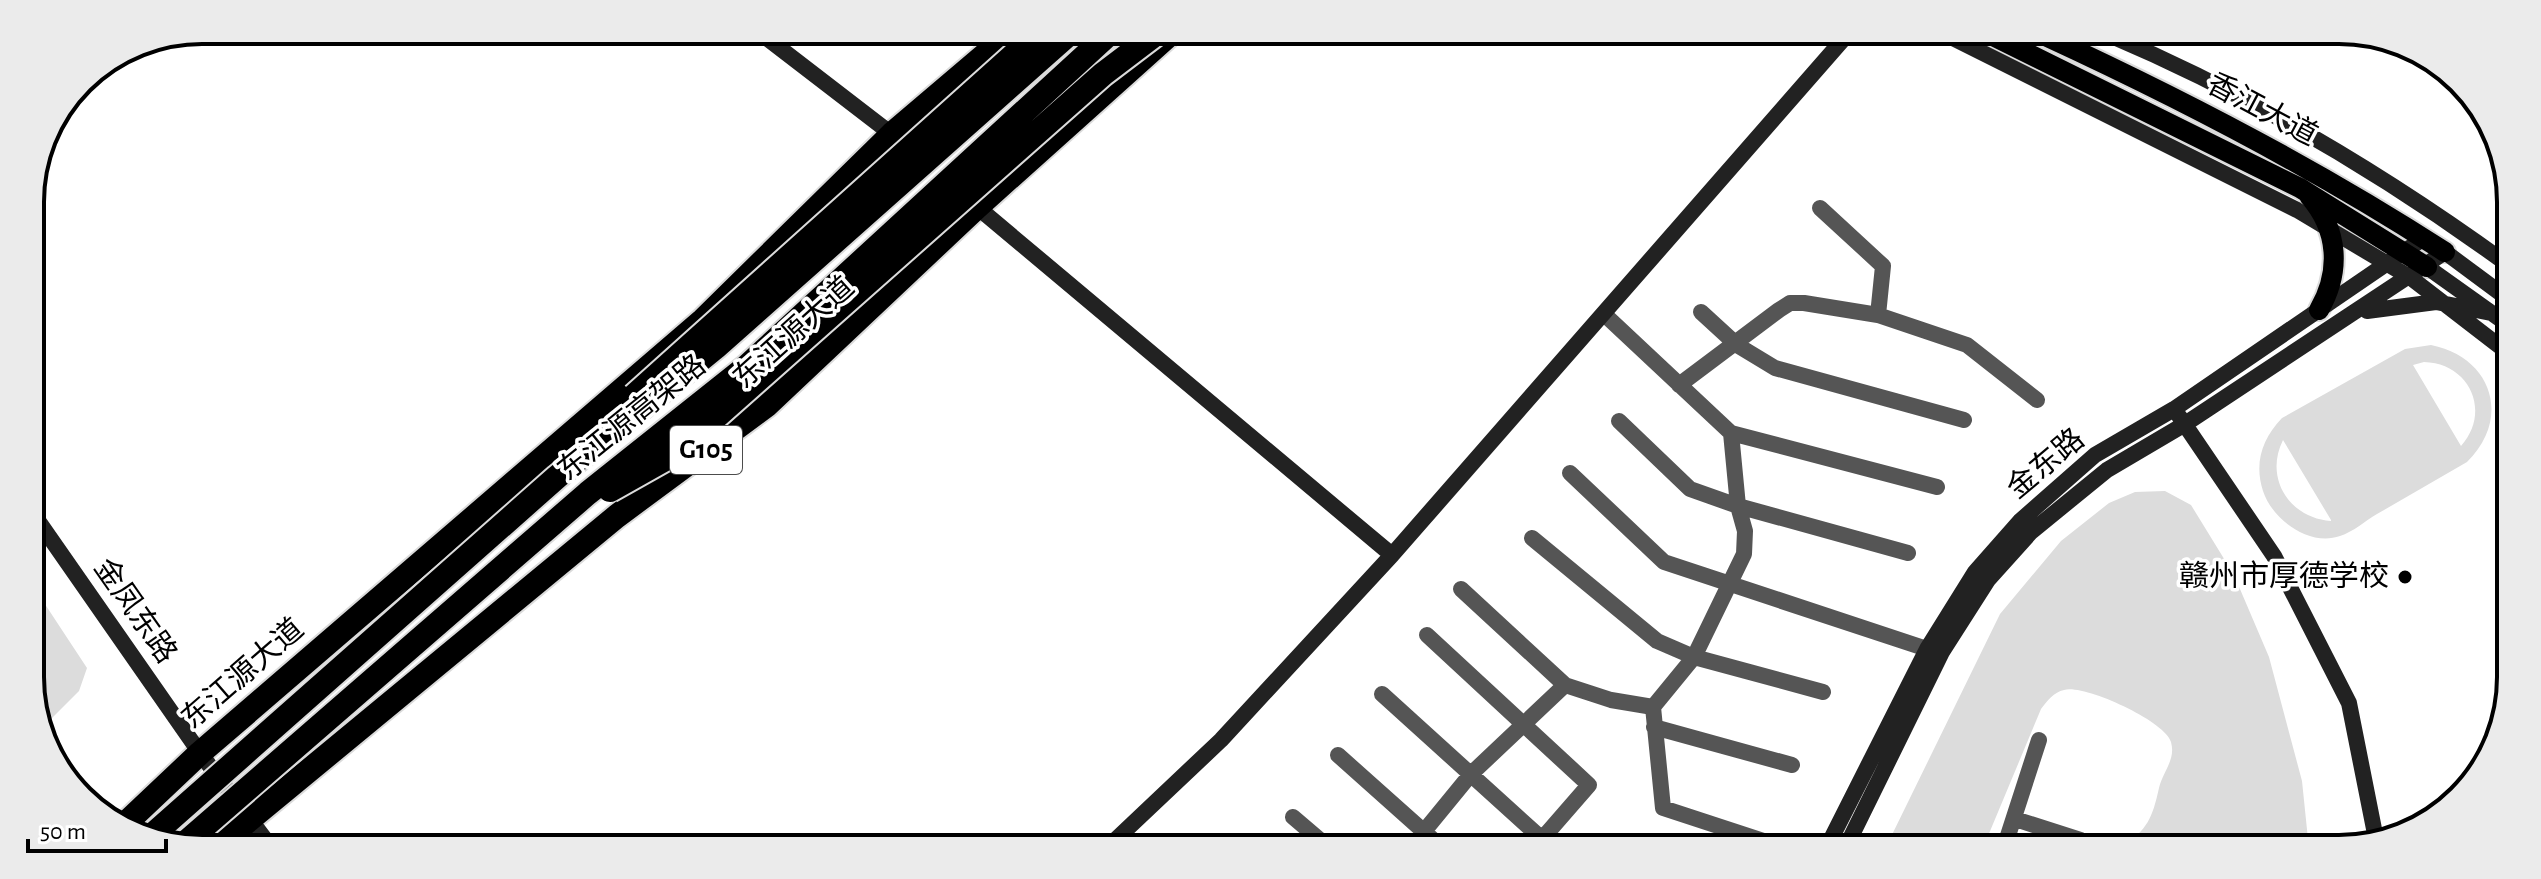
<svg xmlns="http://www.w3.org/2000/svg" width="2541" height="879" font-family="'Alegreya Sans','Noto Sans SC',sans-serif">
<style>
.green{fill:#dcdcdc;fill-rule:evenodd}
.lines{fill:none;stroke-linecap:round;stroke-linejoin:round}
.primary-casing{stroke:#dbdbdb;stroke-width:24}
.highway-casing{stroke:#dbdbdb;stroke-width:28}
.street{stroke:#555;stroke-width:16}
.secondary{stroke:#222;stroke-width:16}
.primary{stroke:#000;stroke-width:20}
.highway{stroke:#000;stroke-width:24}
.highway-bridge-casing{stroke:#dbdbdb;stroke-width:28;stroke-linecap:butt}
.highway-bridge{stroke:#000;stroke-width:24}
.poi-dot{fill:#000;stroke:#fff;stroke-width:3}
.labels{text-anchor:middle;dominant-baseline:central;stroke-width:7;stroke-linejoin:round;paint-order:stroke}
.shield{fill:#fff;stroke:#4c4c4c;stroke-width:2}
.shield-label{font-size:28px;font-weight:bold;fill:#000}
.street-label{font-size:30px;fill:#000;stroke:#fff}
.poi-label{font-size:30px;fill:#000;stroke:#fff;text-anchor:end}
.rim{fill:none;stroke:#000;stroke-width:4}
</style>
<rect width="100%" height="100%" fill="#fff"/>
<path class="green" d="M2431,345C2492,357 2512,418 2467,462C2437,479 2407,497 2377,514C2365,521 2353,532 2340,536C2309,547 2272,519 2263,491C2254,463 2262,439 2282,418L2405,349ZM2424,362C2469,363 2492,411 2461,446L2413,365ZM2283,440L2331,520V521C2289,518 2264,478 2283,440Z
M2165,491L2191,505L2234,575L2269,657L2302,781L2309,849L2122,848C2148,828 2152,819 2159,788C2163,771 2176,760 2171,742C2165,721 2084,684 2064,690C2054,692 2047,701 2041,709L1983,848L1886,847L2000,614L2061,541L2109,503L2135,492Z
M33,586L87,668L79,691L42,728L33,710Z"/>
<g class="lines">
<defs>
<path id="primary" d="M1991,35L2300,188L2427,267
M2043,35C2182,99 2317,169 2445,252
M2309,196C2339,230 2341,272 2319,310"/>
<path id="highway" d="M126,823L200,753L703,320L892,134L1012,32
M221,843L617,516L767,405L977,207L1171,33"/>
</defs>
<use href="#primary" class="primary-casing"/>
<use href="#highway" class="highway-casing"/>
<path class="street" d="M1820,208L1883,266L1878,315
M1701,312L1737,345L1775,368L1964,420
M1604,314L1731,433L1937,487
M1679,385L1779,310L1790,303H1804L1878,315L1967,345L2037,400
M1619,421L1690,489L1738,506L1908,553
M1570,473L1664,562L1927,649
M1532,538L1657,641L1694,657L1823,692
M1461,589L1565,685L1611,700L1653,707L1694,657L1744,554L1745,531L1738,506L1731,433
M1382,694L1542,839L1589,785L1427,635
M1653,707L1663,808L1782,847
M1654,727L1792,765
M1338,755L1440,846
M1293,817L1327,846
M2015,819L2081,840
M1412,846L1471,774L1565,685
M2004,848L2039,740"/>
<path class="secondary" d="M759,32L898,139
M1947,35L2297,210L2411,278L2507,352
M2109,35C2251,95 2383,174 2507,264
M970,201L1392,555
M2427,267L2507,324
M2367,311L2436,302L2491,313
M2179,416L2274,556L2349,703L2376,839
M32,512L200,753L268,843
M1110,845L1221,740L1392,555L1847,35
M1827,847L1927,649L1975,572L2020,521L2095,455L2174,409L2424,238
M1846,847L1942,652L1988,580L2031,532L2107,470L2185,424L2445,252L2507,298"/>
<use href="#primary" class="primary"/>
<use href="#highway" class="highway"/>
<defs>
<path id="highway-bridge" d="M634,396L1014,55L1035,32
M610,490L674,454L1103,74L1157,33
M149,838L557,477L716,347L1071,32
M185,843L588,493L745,368L1111,32"/>
</defs>
<use href="#highway-bridge" class="highway-bridge-casing"/>
<use href="#highway-bridge" class="highway-bridge"/>
</g>
<circle class="poi-dot" cx="2405" cy="577" r="8"/>
<g class="labels">
<rect class="shield" x="670" y="426" width="72" height="48" rx="6"/>
<g class="shield-label">
<text x="706" y="450">G105</text>
</g>
<g class="street-label">
<text transform="translate(2262 110) rotate(28)">香江大道</text>
<text transform="translate(794 333) rotate(-42)">东江源大道</text>
<text transform="translate(632 418) rotate(-39)">东江源高架路</text>
<text transform="translate(2046 464) rotate(-40)">金东路</text>
<text transform="translate(135 611) rotate(55)">金凤东路</text>
<text transform="translate(243 674) rotate(-41)">东江源大道</text>
</g>
<g class="poi-label">
<text x="2389" y="577">赣州市厚德学校</text>
</g>
</g>
<path d="M0 0H2541V879H0ZM202 44H2339A158 158 0 0 1 2497 202V677A158 158 0 0 1 2339 835H202A158 158 0 0 1 44 677V202A158 158 0 0 1 202 44Z" fill="#ebebeb" fill-rule="evenodd"/>
<path class="rim" d="M202 44H2339A158 158 0 0 1 2497 202V677A158 158 0 0 1 2339 835H202A158 158 0 0 1 44 677V202A158 158 0 0 1 202 44Z"/>
<path d="M28 839v12h138v-12" fill="none" stroke="#000000" stroke-width="4"/>
<text x="40" y="839" font-size="24" fill="#000000" stroke="#ffffff" stroke-width="6" paint-order="stroke">50 m</text>
</svg>
